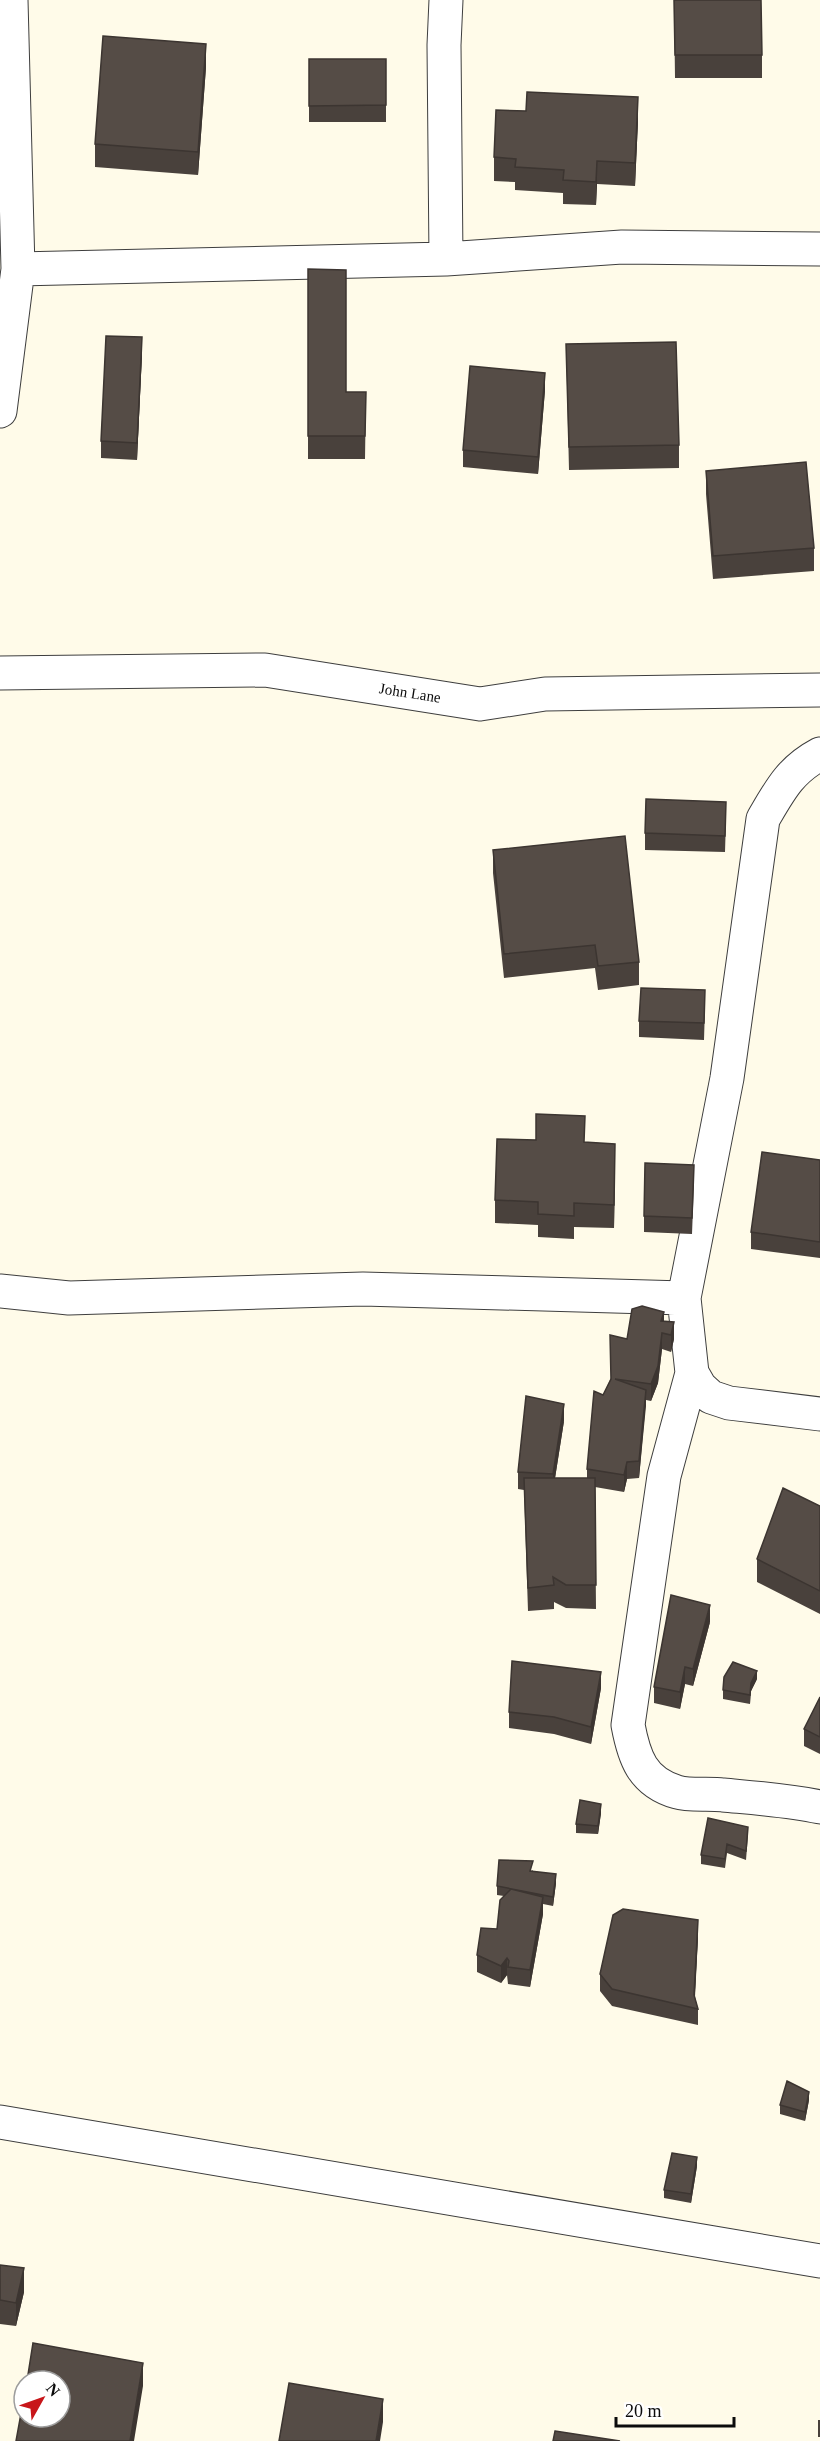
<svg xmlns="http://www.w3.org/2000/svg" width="820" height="2441" font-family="Georgia,serif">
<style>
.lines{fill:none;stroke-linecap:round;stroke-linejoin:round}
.minor-casing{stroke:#3e3e3e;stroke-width:35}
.minor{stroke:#fff;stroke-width:33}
.wall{fill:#49413c}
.shaded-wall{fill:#3c3531}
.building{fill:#554c46;stroke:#3c3531;stroke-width:1.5}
.labels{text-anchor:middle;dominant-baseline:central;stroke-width:6;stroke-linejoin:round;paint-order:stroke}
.street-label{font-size:15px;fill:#0b0b0b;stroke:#fff}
</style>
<rect width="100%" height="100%" fill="#fffbe9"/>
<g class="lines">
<defs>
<path id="minor" d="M446,0L444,45L446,259
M18,269L446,259L622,247L820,249
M0,411L18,269L11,0
M0,673L265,670L480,704L545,694L820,690
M820,754C790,770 780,790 763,819L727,1078L684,1298L692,1373L700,1387L711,1397L729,1403L820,1414
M0,1291L69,1298L363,1289L684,1298
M692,1373L664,1476L628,1725C634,1757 642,1782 677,1792C690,1796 709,1793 723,1795C756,1798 788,1800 820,1807
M0,2122L820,2261"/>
</defs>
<use href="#minor" class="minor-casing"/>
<use href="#minor" class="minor"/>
</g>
<path class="wall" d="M674,0L762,55V78H675Z
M309,59H386V122H309Z
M206,67L198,175L95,167V144Z
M638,121L635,186L597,184L596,205L563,204V193L515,190V182L494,181V157Z
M308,269L346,392H366L365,459H308Z
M566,344L679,445V468L569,470Z
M142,354L137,460L101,458V441Z
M545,390L538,474L463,467V450Z
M706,471L814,548V571L713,579L706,494Z
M726,819L725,852L645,850V833Z
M493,850L639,962V985L598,990L595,968L504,978L493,873Z
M705,1007L704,1040L639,1037V1021Z
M585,1142L615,1167L614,1228L574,1227V1239L538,1237V1225L495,1223V1200Z
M820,1160V1258L751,1249V1232Z
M694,1182L692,1234L644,1232V1216Z
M664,1321L674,1339L671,1352L662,1349L658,1383L651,1401L646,1400L639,1478L627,1479L624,1492L595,1487L596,1609L566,1608L554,1602V1609L528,1611L524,1490L518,1489V1472L564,1421L555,1478H587V1469L603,1395L610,1380L627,1339Z
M820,1506V1614L757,1582V1559Z
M710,1622L693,1686L685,1684L680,1709L654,1703V1687Z
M757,1679L751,1691L750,1704L723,1699V1690Z
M601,1688L591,1744L554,1734L509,1728V1712Z
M820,1697V1754L804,1746V1729Z
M601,1813L598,1834L576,1833V1824Z
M748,1835L746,1860L727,1853L725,1868L701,1864V1855Z
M533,1870L532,1872L556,1883L553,1906L543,1904V1914L530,1987L508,1984L507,1975L501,1983L477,1972V1955L497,1929L504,1896L497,1895V1886Z
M698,1937L695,1997L698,2009V2025L612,2006L600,1991V1974Z
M809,2100L805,2121L780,2114V2105Z
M697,2166L691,2203L664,2198V2190Z
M0,2265L24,2292L16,2326L0,2324Z
M818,2420H820V2441V2437H818Z"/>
<path class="shaded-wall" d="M206,44V67L198,175V152Z
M638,97V121L635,186V163Z
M597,161V184L596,205V182Z
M142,337V354L137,460V443Z
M545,373V390L538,474V457Z
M615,1144V1167L614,1228V1205Z
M664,1312V1328L662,1333V1349L658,1383L651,1401V1384L661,1321Z
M674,1322V1339L671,1352V1335Z
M646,1390V1406L639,1478V1461Z
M564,1404V1421L553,1491V1474Z
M627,1462V1479L624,1492V1475Z
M710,1605V1622L693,1686V1669Z
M685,1667V1684L680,1709V1692Z
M757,1671V1679L751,1691L750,1704L751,1683Z
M601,1672V1688L591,1744V1727Z
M601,1804V1813L598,1834V1826Z
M556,1874V1883L553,1906V1897Z
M543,1897V1914L530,1987V1970Z
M698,1920V1937L694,2011V1995Z
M507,1958V1975L501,1983V1966Z
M809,2092V2100L805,2121V2112Z
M697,2157V2166L691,2203V2194Z
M24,2268V2292L16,2326V2303Z
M143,2363V2386L134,2441H130Z
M383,2399V2422L380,2441H376Z"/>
<path class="building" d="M674,0H761L762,55H675Z
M103,36L206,44L198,152L95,144Z
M309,59H386V105L309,106Z
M527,92L638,97L635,163L597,161L596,182L563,180L564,170L515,167L516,159L494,157L496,110L526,111Z
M308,269L346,270V392H366L365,436H308Z
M106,336L142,337L137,443L101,441Z
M676,342L679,445L569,447L566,344Z
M470,366L545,373L538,457L463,450Z
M806,462L814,548L713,556L706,471Z
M646,799L726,802L725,836L645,833Z
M625,836L639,962L598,966L595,945L504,954L493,850Z
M641,988L705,990L704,1023L639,1021Z
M536,1114L585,1116L584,1142L615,1144L614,1205L574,1203V1216L538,1214V1202L495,1200L497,1139L536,1140Z
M762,1152L820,1160V1242L751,1232Z
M645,1163L694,1165L692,1218L644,1216Z
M642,1306L664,1312L661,1321L674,1322L671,1335L662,1333L658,1366L651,1384L615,1379L646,1390L639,1461L627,1462L624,1475L587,1469L594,1391L603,1395L611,1379L610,1335L627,1339L632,1309Z
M526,1396L564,1404L553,1474L518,1472Z
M524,1478H595L596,1585H566L553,1577L554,1585L528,1588Z
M783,1488L820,1506V1591L757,1559Z
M671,1595L710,1605L693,1669L685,1667L680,1692L654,1687Z
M512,1661L601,1672L591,1727L554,1717L509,1712Z
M733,1662L757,1671L751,1683L750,1695L723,1690L724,1677Z
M820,1697V1737L804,1729Z
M580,1800L601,1804L598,1826L576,1824Z
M708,1818L748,1827L746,1851L727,1844L725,1859L701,1855Z
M499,1860L533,1861L530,1871L556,1874L553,1897L497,1886Z
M511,1889L543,1897L530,1970L508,1967L509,1961L507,1958L501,1966L477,1955L481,1928L497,1929L500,1900Z
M623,1909L698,1920L694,1995L698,2009L612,1989L600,1974L613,1915Z
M787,2081L809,2092L805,2112L780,2105Z
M672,2153L697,2157L691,2194L664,2190Z
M0,2265L24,2268L16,2303L0,2300Z
M33,2343L143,2363L130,2441H16L24,2397V2417H60V2381H27Z
M289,2383L383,2399L376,2441H279Z
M555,2431L620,2441H553Z"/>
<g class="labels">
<g class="street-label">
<text transform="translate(410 693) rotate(9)">John Lane</text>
</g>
</g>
<g transform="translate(42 2399) rotate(50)"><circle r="28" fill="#ffffff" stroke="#9d9d9d" stroke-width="1.5"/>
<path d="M0-4.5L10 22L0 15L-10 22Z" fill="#c8161a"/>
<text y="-9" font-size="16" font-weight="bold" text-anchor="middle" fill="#0b0b0b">N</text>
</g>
<path d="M616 2417v9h118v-9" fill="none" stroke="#0b0b0b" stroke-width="3"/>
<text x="625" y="2417" font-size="18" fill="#0b0b0b" stroke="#ffffff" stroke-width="4.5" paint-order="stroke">20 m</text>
</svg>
